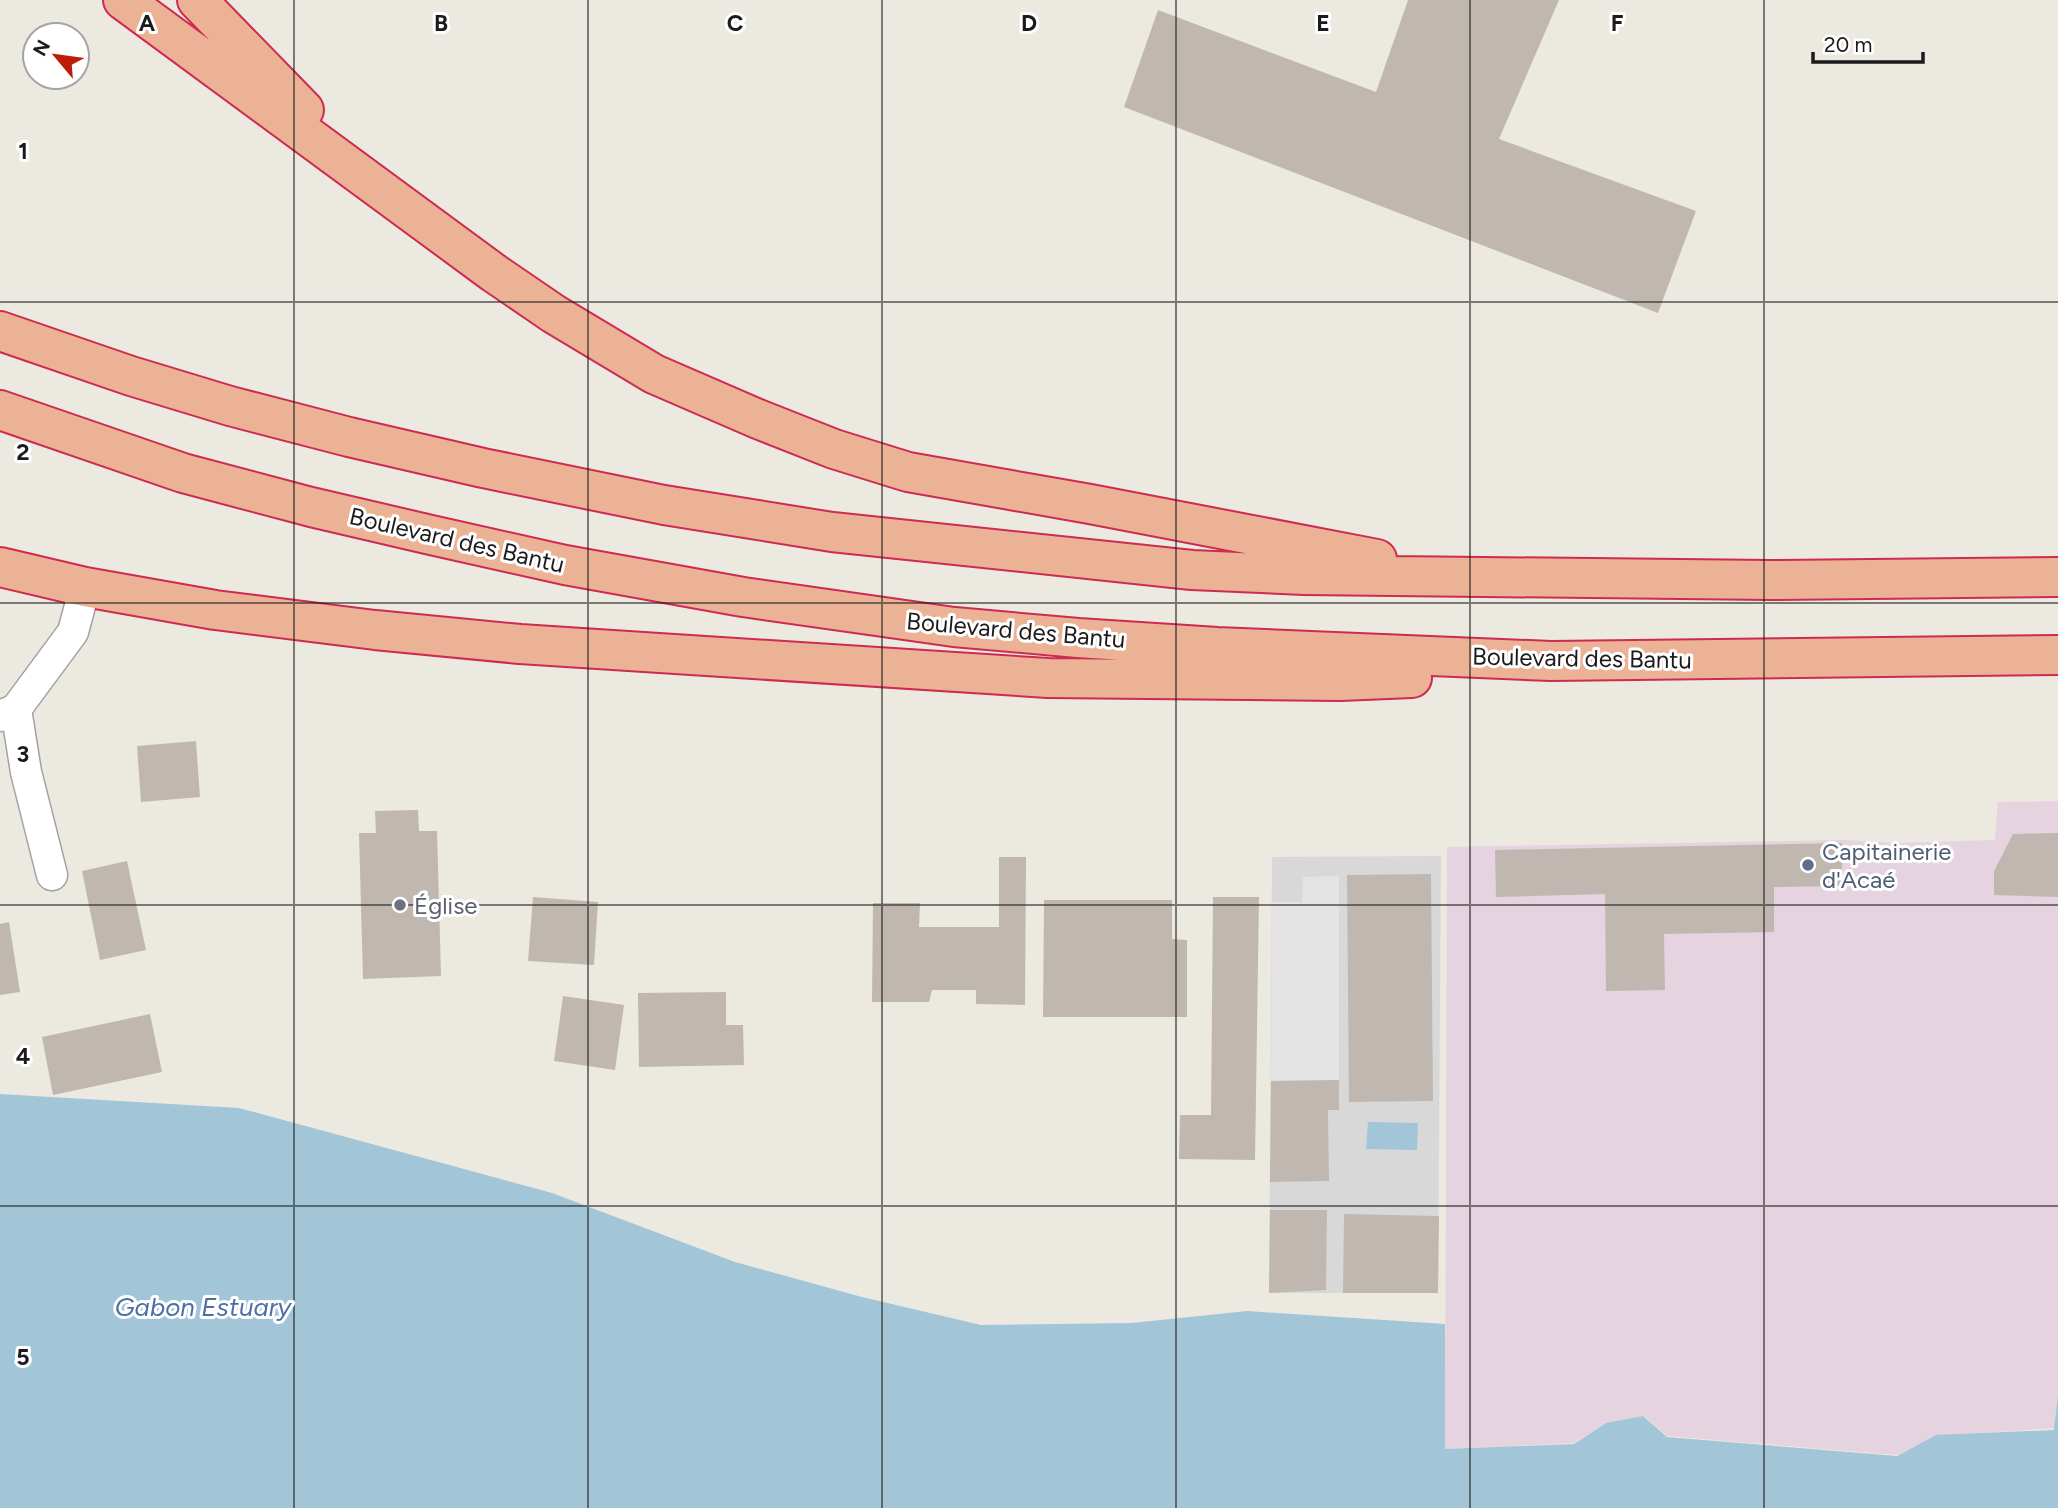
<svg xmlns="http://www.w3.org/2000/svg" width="2058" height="1508" font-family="Figtree,sans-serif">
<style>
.residential{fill:#d9d8d8}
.industrial{fill:#e5d3df}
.parking{fill:#e3e3e3}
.water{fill:#a2c6d8}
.building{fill:#c0b8b0}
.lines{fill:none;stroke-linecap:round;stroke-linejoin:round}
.minor-casing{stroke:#a2a2a2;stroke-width:33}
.trunk-casing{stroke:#cd2b51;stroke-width:42}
.minor{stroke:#fff;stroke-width:30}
.trunk{stroke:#ecb296;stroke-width:38}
.grid{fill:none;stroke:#1b1b1b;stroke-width:2;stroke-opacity:0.55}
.service-dot{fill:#5c6f8a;stroke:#fff;stroke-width:2.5}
.worship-dot{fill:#6b7280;stroke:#fff;stroke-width:2.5}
.labels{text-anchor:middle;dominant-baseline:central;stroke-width:6;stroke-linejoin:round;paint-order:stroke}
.street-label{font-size:24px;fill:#1b1b1b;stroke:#fff}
.service-label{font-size:24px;fill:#4e5e75;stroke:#fff;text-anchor:start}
.worship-label{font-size:24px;fill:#5b616d;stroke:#fff;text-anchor:start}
.water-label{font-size:26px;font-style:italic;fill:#4d6fa5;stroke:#fff}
.grid-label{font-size:23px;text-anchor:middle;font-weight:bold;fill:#1b1b1b;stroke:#fff;stroke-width:6;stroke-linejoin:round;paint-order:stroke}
</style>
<rect width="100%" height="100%" fill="#ece9e0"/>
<path class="residential" d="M1441,856L1438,1293H1269L1272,857Z"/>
<path class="industrial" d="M2058,801V1392L2055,1428L1935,1436L1898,1455L1667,1436L1644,1416L1606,1423L1574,1443L1445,1449L1447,847L1843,840L1896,843L1995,840L1998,802Z"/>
<path class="parking" d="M1339,876V1080L1271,1081L1272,902H1302L1303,877Z"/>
<path class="water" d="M0,1094L239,1108L552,1193L735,1262L862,1297L981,1325L1132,1323L1247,1311L1445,1324V1449L1574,1444L1606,1423L1643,1416L1667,1437L1897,1456L1936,1435L2054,1430L2058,1394V1508H0Z
M1368,1122L1418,1123L1417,1150L1366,1149Z"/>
<path class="building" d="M1408,0H1559L1499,139L1696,211L1658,313L1124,107L1158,10L1376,92Z
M196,741L200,797L141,802L137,746Z
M418,810L419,831H437L441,976L363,979L359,833H376L375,811Z
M2058,833V897L1994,895V871L2013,834Z
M1842,843V886L1774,887V932L1664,934L1665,990L1606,991L1605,894L1496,897L1495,850Z
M999,857H1026L1025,1005L976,1004V990H932L929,1002H872L873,903H920L919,927H999Z
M127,861L146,950L100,960L82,871Z
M1431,874L1433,1101L1349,1102L1347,875Z
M533,897L598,902L594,965L528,961Z
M1213,897H1259L1255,1160L1179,1159L1180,1115H1211Z
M1044,900H1172V939L1187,940V1017H1043Z
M9,922L20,992L0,995V924Z
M726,992V1025H743L744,1065L639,1067L638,993Z
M563,996L624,1005L615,1070L554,1061Z
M150,1014L162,1072L53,1095L42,1037Z
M1339,1080V1110H1328L1329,1181L1270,1182L1271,1081Z
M1270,1210H1327L1326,1290L1269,1293Z
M1344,1214L1439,1216L1438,1293H1343Z"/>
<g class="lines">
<defs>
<path id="minor" d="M16,709L26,772L52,875
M0,716L16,709L73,632L85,587"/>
<path id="trunk" d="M123,0L494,273L554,314L654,374L758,419L834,449L908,472L1090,504L1377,559
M197,0L304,110
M0,331L131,376L230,406L349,437L483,468L664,505L832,532L1192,570L1304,575L1770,580L2058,577
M0,410L183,473L311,507L431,535L565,565L743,597L954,627L1078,638L1217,647L1551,661L2058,655
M0,567L85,587L215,610L375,630L520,644L1048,678L1340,681L1412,678"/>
</defs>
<use href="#minor" class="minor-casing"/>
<use href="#trunk" class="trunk-casing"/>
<use href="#minor" class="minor"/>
<use href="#trunk" class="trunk"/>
</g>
<path class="grid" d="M294,0V1508M588,0V1508M882,0V1508M1176,0V1508M1470,0V1508M1764,0V1508M0,302H2058M0,603H2058M0,905H2058M0,1206H2058"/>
<circle class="service-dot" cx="1808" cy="865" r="7"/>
<circle class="worship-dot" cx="400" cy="905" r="7"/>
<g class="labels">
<g class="street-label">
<text transform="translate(457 540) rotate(13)">Boulevard des Bantu</text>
<text transform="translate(1016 630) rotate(5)">Boulevard des Bantu</text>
<text transform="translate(1582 658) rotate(1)">Boulevard des Bantu</text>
</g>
<g class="service-label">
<text x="1822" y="851">Capitainerie<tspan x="1822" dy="28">d'Acaé</tspan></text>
</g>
<g class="worship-label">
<text x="414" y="905">Église</text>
</g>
<g class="water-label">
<text x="203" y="1307">Gabon Estuary</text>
</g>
</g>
<g class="grid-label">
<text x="147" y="31">A</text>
<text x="441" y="31">B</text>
<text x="735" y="31">C</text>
<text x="1029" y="31">D</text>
<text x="1323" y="31">E</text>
<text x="1617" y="31">F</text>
<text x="23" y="159">1</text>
<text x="23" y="460">2</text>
<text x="23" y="762">3</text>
<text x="23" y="1064">4</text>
<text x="23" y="1365">5</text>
</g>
<g transform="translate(56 56) rotate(299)"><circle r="33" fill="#ffffff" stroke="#a4a4a4" stroke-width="2"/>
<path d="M0-5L12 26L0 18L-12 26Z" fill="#bd1c09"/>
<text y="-10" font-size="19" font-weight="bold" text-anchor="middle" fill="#1b1b1b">N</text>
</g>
<path d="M1813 52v10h110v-10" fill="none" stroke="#1b1b1b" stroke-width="3.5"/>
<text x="1824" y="52" font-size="21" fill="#1b1b1b" stroke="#ffffff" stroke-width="5" paint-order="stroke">20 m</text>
</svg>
